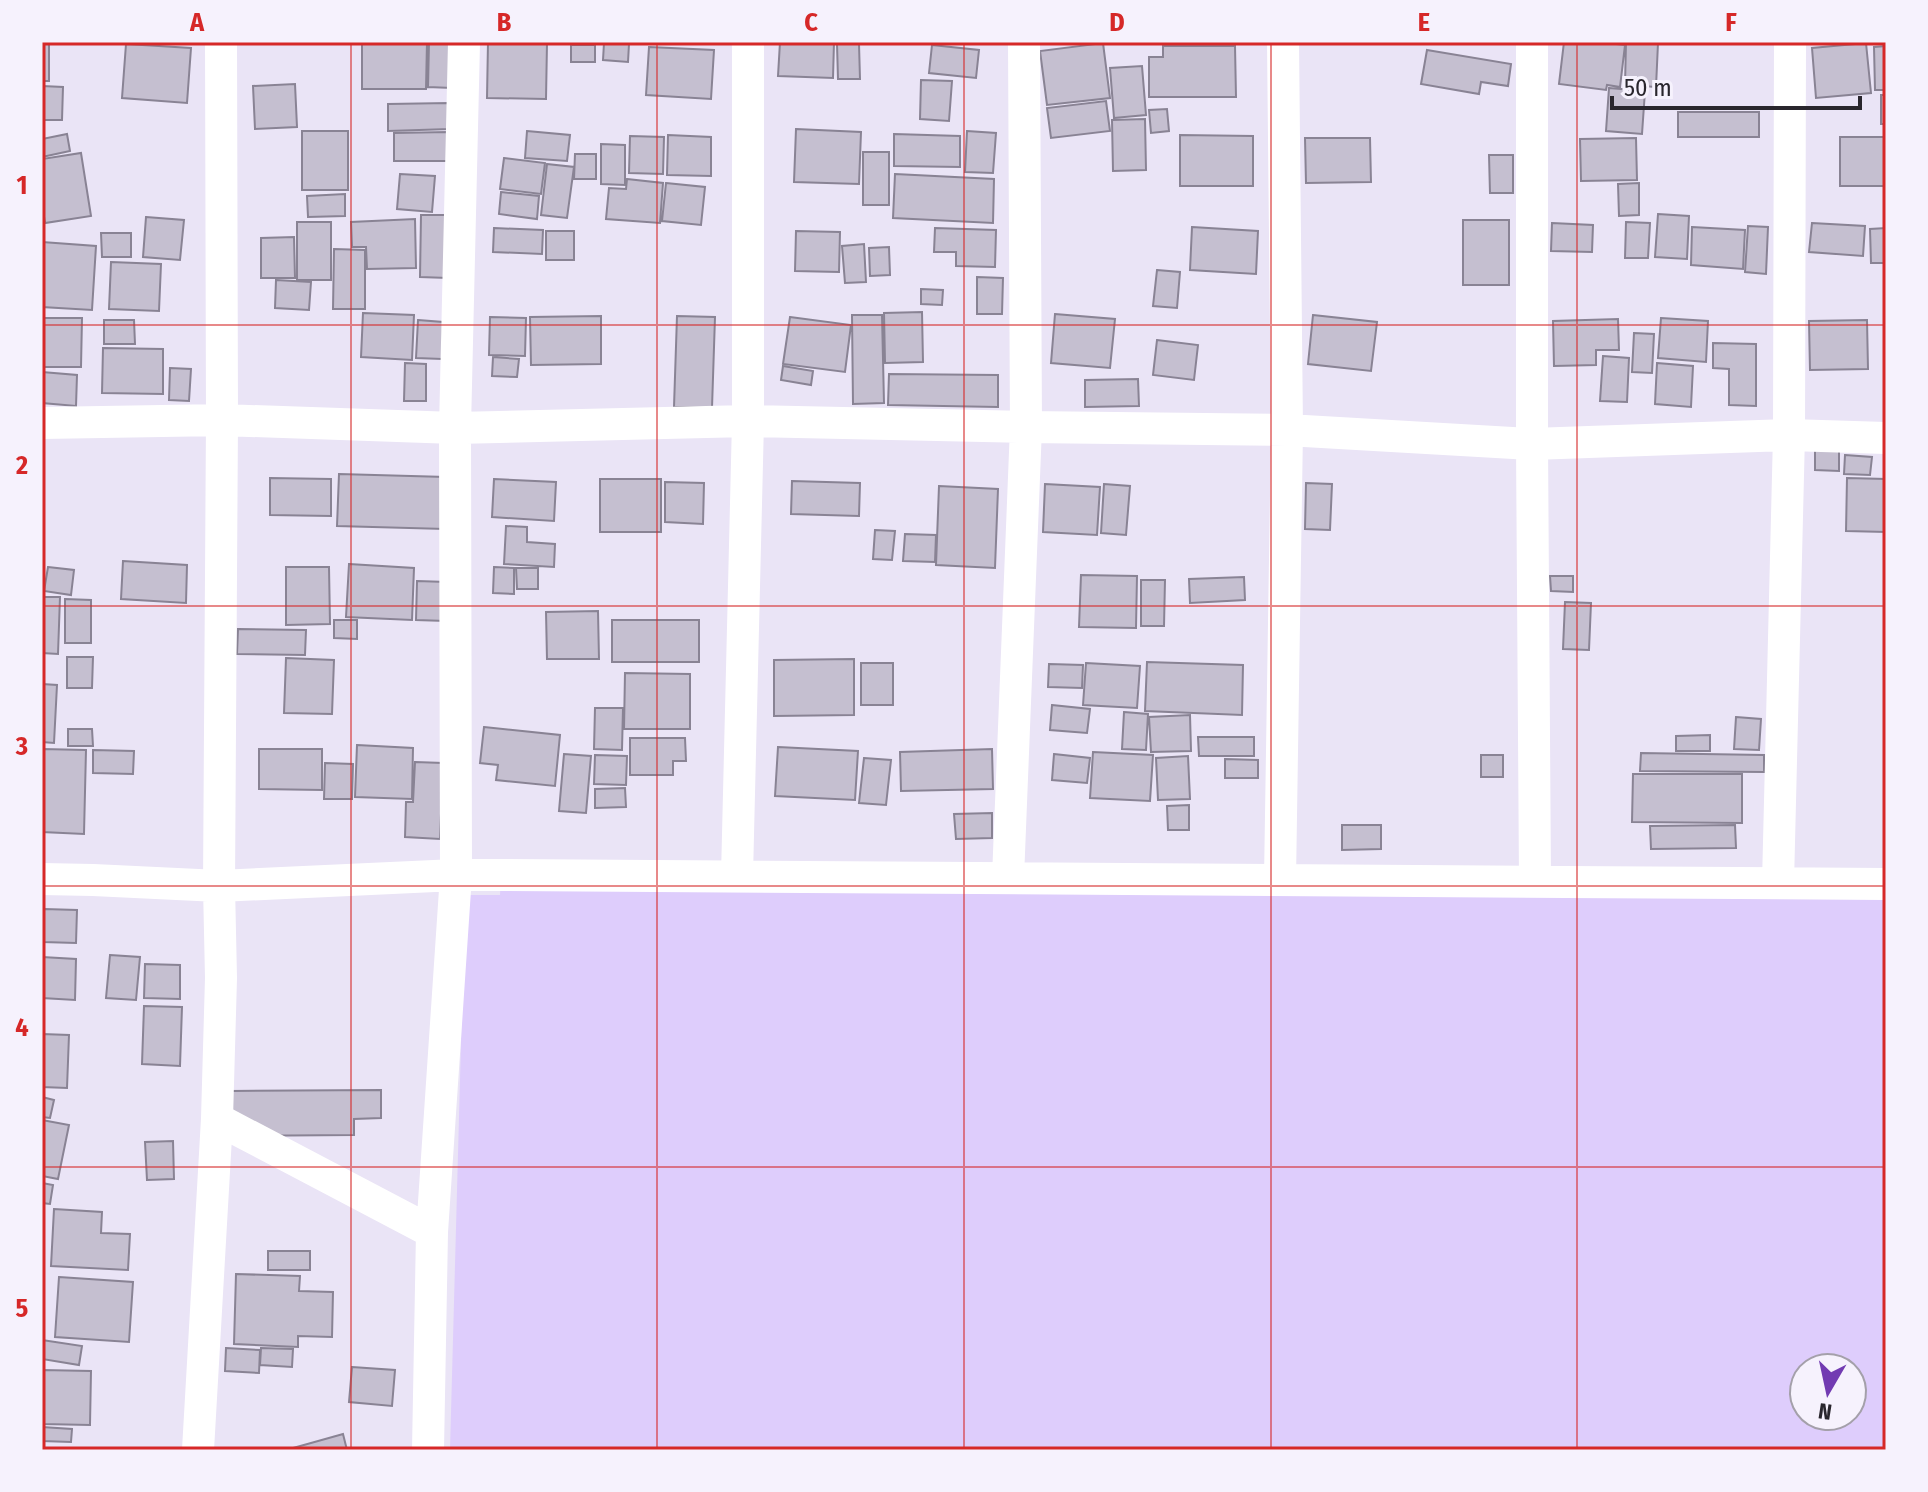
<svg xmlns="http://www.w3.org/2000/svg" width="1928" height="1492" font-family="'Fira Sans Condensed',sans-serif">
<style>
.green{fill:#decdfc;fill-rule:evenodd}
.building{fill:#c5bfd0;stroke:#898394;stroke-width:2}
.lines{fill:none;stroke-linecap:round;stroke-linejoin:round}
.street{stroke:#fff;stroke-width:32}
.grid{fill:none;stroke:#d62828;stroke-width:2;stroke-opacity:0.55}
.neatline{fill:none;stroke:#d62828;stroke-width:3}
.grid-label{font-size:26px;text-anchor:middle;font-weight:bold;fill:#d62828}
</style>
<rect width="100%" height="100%" fill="#eae4f6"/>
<path class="green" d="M501,875L1886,890V1450H450L465,895H500ZM1804,1368H1852V1416H1804Z"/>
<path class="building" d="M42,42H49V81H42Z
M362,42H427L426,89H362Z
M429,42H453L452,88L428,87Z
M488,42L547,43L546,99L487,98Z
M780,42H834L833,78L778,76Z
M1564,42H1598L1625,45L1620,87L1607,85L1606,90L1559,84Z
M1626,42L1658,43L1656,87L1625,85Z
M604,43L629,44L628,62L603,60Z
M1103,43L1110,98L1047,105L1040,51Z
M1866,43L1871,93L1816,98L1812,48Z
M126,44L191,48L187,103L122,98Z
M837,44H859L860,79H838Z
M571,45H595V62H571Z
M932,45L979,50L976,78L929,73Z
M1163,46H1235L1236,97H1149V57H1163Z
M1886,46V90H1875L1874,47Z
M649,47L714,50L711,99L646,95Z
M1427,50L1511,64L1508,86L1481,82L1479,94L1421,84Z
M1142,66L1146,115L1114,118L1110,68Z
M921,80L952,81L949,121L920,119Z
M295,84L297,127L255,129L253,86Z
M42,86L63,87L62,120H42Z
M1609,88L1645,91L1642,134L1606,131Z
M1881,95H1886V124H1881Z
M1106,101L1110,131L1051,138L1047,108Z
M449,103L450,129L388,131V104Z
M1167,109L1169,131L1151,133L1149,110Z
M1678,112H1759V137H1678Z
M1145,119L1146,170L1113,171L1112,120Z
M796,129L861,132L859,184L794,182Z
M302,131H348V190H302Z
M527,131L570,135L567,161L525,158Z
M967,131L996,133L993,173L965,172Z
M448,132V161H394V133Z
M67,134L70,151L42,157V139Z
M894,134L960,136V167L894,166Z
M668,135L711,137V176L667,175Z
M1180,135L1253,136V186H1180Z
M630,136L664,137L663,174L629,173Z
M1840,137H1886V186H1840Z
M1305,138H1370L1371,182L1306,183Z
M1636,138L1637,180L1581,181L1580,139Z
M601,144L625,145V185L601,184Z
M863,152H889V205H863Z
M81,153L91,216L45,223L42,204V159Z
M575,154H596V179H574Z
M1489,155H1513V193H1490Z
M504,158L545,163L541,194L500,189Z
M547,164L574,167L567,218L541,215Z
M400,174L435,176L432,212L397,209Z
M895,174L994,179L993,223L893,218Z
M627,179L663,183L660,223L606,219L609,188L626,189Z
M666,183L705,187L701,225L662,221Z
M1639,183V215L1619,216L1618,184Z
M501,192L539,196L537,219L499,214Z
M345,194V216L308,217L307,196Z
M1658,214L1689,216L1687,259L1655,257Z
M421,215H449L448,278L420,277Z
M146,217L184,220L180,260L143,257Z
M415,219L416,268L367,269L366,247H352L351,222Z
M1463,220H1509V285H1463Z
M297,222H331V280H297Z
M1626,222L1650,223L1648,258H1625Z
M1552,223L1593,225L1592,252L1551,251Z
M1812,223L1865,226L1863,256L1809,252Z
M1748,226L1768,227L1766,274L1745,272Z
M1192,227L1258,231L1256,274L1190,270Z
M1692,227L1745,230L1743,269L1691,265Z
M494,228L543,230L542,254L493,252Z
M935,228L996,230L995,267L956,266V252H934Z
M1886,228V263H1871L1870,229Z
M546,231H574V260H546Z
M796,231L840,232L839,272L795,271Z
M101,233H131V257H102Z
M294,237L295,278H261V238Z
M42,242L96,246L92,310L42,307Z
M864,244L866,282L845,283L842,246Z
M889,247L890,275L870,276L869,248Z
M334,249L365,250V309H333Z
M111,262L161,264L159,311L109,309Z
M1157,270L1180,272L1177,308L1153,306Z
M977,277L1003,278L1002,314H977Z
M276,280L311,282L309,310L275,308Z
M921,289L943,290L942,305L921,304Z
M922,312L923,362L885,363L884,313Z
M363,313L414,315L412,360L361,357Z
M1055,314L1115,319L1110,368L1051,363Z
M852,315H882L884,403L853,404Z
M1313,315L1377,322L1371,371L1308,364Z
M601,316V364L531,365L530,317Z
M677,316L715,317L712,408L674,407Z
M490,317L526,318L525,356L489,355Z
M790,317L851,325L845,372L783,364Z
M42,318H82L81,367H42Z
M1661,318L1708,321L1706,362L1658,358Z
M1618,319L1619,350H1596V365L1554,366L1553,321Z
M104,320H134L135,344H104Z
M418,320L443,322L442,359L416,358Z
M1867,320L1868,369L1810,370L1809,321Z
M1634,333L1654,334L1652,373L1632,372Z
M1157,340L1198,345L1194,380L1153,375Z
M1713,343L1756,344V406L1729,405V369L1713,368Z
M103,348L163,349V394L102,393Z
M1603,356L1629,358L1627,402L1600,401Z
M493,357L519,359L517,377L492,376Z
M405,363L426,364V401H404Z
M1657,363L1693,366L1691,407L1655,404Z
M783,366L813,371L811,385L781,380Z
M170,368L191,369L189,401L169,400Z
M42,372L77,375L76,406L42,403Z
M889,374L998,375V407L888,405Z
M1138,379L1139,406L1085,407V380Z
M1815,450L1839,451V471L1815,470Z
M1845,455L1872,457L1870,475L1844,474Z
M339,474L446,477L445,529L337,526Z
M270,478L331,479V516L270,515Z
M1847,478L1886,479V532L1846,531Z
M494,479L556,482L554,521L492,517Z
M600,479H661V532H600Z
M792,481L860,483L859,516L791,514Z
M665,482L704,483L703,524L665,522Z
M1306,483L1332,484L1330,530L1305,529Z
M1045,484L1100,487L1097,535L1043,532Z
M1104,484L1130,486L1126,535L1101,533Z
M939,486L998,489L995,568L936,565Z
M506,526L527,527V542L555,544L554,567L504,564Z
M875,530L895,531L892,560L873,559Z
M905,534L936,535L935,562L903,561Z
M123,561L187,565L186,603L121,599Z
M349,564L414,568L412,620L346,617Z
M48,567L74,570L71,595L44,591Z
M286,567H329L330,624L286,625Z
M494,567L514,568V594L493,593Z
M516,568H538V589H517Z
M1081,575L1137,576L1136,628L1079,627Z
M1550,576H1573V592L1551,591Z
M1244,577L1245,600L1190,603L1189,579Z
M1141,580H1165L1164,626H1141Z
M417,581L447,582L446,621L416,620Z
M42,597H60L58,654L42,653Z
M65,599L91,600V643H65Z
M1565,602L1591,603L1589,650L1563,649Z
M598,611L599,659H547L546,612Z
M334,620H357V639L334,638Z
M612,620H699V662H612Z
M238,629L306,630L305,655L237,654Z
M67,657H93L92,688H67Z
M286,658L334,660L332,714L284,713Z
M854,659V715L774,716V660Z
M1147,662L1243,665L1242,715L1145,711Z
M861,663H893V705H861Z
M1086,663L1140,666L1137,708L1083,705Z
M1049,664L1083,665L1082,688L1048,687Z
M625,673L690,674V729H624Z
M42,684L57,685L54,743L42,742Z
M1052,705L1090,709L1087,733L1050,730Z
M595,708H623L622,750L594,749Z
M1124,712L1148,714L1146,750L1122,749Z
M1190,715L1191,751L1151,752L1149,717Z
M1736,717L1761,719L1759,750L1734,749Z
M484,727L560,735L555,786L496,780L498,765L480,763Z
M68,729H92L93,746H68Z
M1710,735V751H1676V736Z
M1198,737H1254V756H1199Z
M630,738H685L686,761H673V775H630Z
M357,745L413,748L412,799L355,797Z
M778,747L858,751L855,800L775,796Z
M42,749L86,750L84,834L42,832Z
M259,749H322V790L259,789Z
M992,749L993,789L901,791L900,752Z
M93,750L134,751L133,774L93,773Z
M1093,752L1153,755L1150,801L1090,798Z
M1641,753L1764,755V772L1640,771Z
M564,754L591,756L586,813L559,811Z
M1054,754L1090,758L1087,783L1052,780Z
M595,755L627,756L626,785L594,784Z
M1481,755H1503V777H1481Z
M1188,756L1190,799L1158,800L1156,758Z
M864,758L891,760L886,805L859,803Z
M1225,759L1258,760V778H1225Z
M415,762L443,763L440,839L405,837L406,802H413Z
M325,763L353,764L352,799H324Z
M1633,774H1742V823L1632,822Z
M625,788L626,807L595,808V789Z
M1189,805V830H1168L1167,806Z
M992,813V838L956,839L954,814Z
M1342,825H1381V849L1342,850Z
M1735,825L1736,848L1651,849L1650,826Z
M44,909L77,910L76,943L43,942Z
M110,955L140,957L136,1000L106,998Z
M42,957L76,959L75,1000L42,998Z
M145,964L180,965V999L144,998Z
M144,1006L182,1007L180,1066L142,1064Z
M42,1034L69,1035L67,1088L42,1087Z
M381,1090V1118L354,1119V1135L231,1136V1091Z
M42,1097L54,1100L50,1118L42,1117Z
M42,1120L69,1125L58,1179L42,1176Z
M173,1141L174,1179L147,1180L145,1142Z
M42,1183L53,1185L50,1204L42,1203Z
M54,1209L102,1212L101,1233L130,1234L128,1270L51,1266Z
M268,1251H310V1270H268Z
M236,1274L300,1276L299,1291L333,1292L332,1337L298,1336V1347L234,1344Z
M59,1277L133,1282L129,1342L55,1337Z
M42,1340L82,1346L79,1365L42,1359Z
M226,1348L260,1350L259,1373L225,1371Z
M261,1348L293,1349L292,1367L260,1365Z
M352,1367L395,1370L392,1406L349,1402Z
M42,1370L91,1371L90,1425L42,1424Z
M42,1427L72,1429L71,1442L42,1441Z
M343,1434L347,1450H286Z"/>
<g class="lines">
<path class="street" d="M221,42L222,420L219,886L221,978L217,1119L432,1232
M1532,42V444L1535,881
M42,423L222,420L455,428L748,421L1026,427L1287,430L1532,444L1789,435L1886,438
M737,876L748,421V42
M1008,878L1026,427L1024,42
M42,879L93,880L219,886L456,875H501L1886,884
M1280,880L1287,430L1283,42
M1778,883L1789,435L1790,42
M198,1450L217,1119
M428,1450L432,1232L456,875L455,428L464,42"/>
</g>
<path class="grid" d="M351,42V1450M657,42V1450M964,42V1450M1271,42V1450M1577,42V1450M42,325H1886M42,606H1886M42,886H1886M42,1167H1886"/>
<rect width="1928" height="1492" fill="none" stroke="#f6f2fd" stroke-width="88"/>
<g transform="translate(1828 1392) rotate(189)"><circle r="38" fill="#f6f2fd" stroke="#a4a0aa" stroke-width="2"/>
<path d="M0-6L14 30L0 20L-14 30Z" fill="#723bb2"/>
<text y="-12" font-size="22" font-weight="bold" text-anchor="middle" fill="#29262d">N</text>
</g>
<path d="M1612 96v12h248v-12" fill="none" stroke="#29262d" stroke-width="4"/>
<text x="1624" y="96" font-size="24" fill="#29262d" stroke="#f6f2fd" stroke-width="6" paint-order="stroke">50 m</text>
<rect x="44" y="44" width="1840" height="1404" class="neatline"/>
<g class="grid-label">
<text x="197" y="31">A</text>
<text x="504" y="31">B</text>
<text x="811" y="31">C</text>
<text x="1117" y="31">D</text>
<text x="1424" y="31">E</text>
<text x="1731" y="31">F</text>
<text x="22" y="194">1</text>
<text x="22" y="474">2</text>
<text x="22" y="755">3</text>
<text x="22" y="1036">4</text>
<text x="22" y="1317">5</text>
</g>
</svg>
